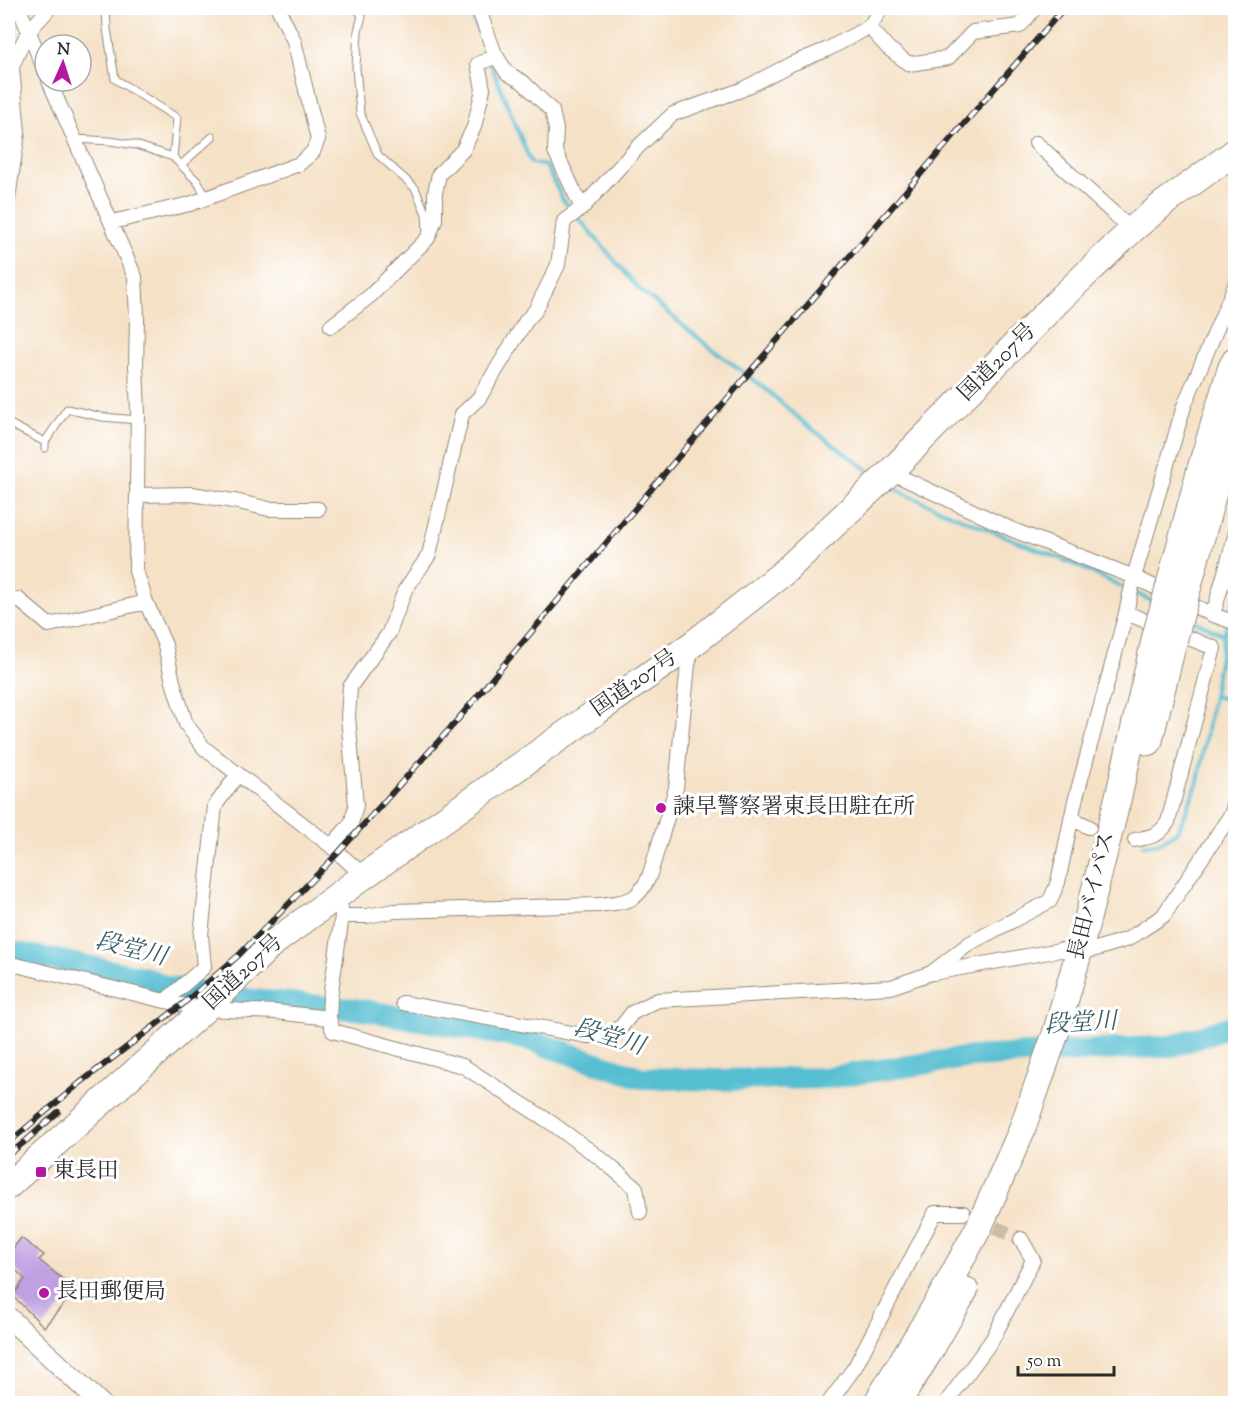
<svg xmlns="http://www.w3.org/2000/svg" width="1243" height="1411" font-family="'Sorts Mill Goudy','Noto Serif JP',serif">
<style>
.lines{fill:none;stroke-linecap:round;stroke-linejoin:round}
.stream{stroke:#54bed1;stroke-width:4}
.river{stroke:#54bed1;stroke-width:22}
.building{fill:#c0a0e3}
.street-tunnel{stroke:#cdbda7;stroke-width:14;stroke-dasharray:14 7;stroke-linecap:butt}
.lane-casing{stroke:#908678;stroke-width:9}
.street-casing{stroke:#908678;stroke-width:16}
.secondary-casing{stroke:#908678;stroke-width:22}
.highway-casing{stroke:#908678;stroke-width:28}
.lane{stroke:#fff;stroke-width:7}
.street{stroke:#fff;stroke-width:14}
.secondary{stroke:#fff;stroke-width:20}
.highway{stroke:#fff;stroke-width:26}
.rail-casing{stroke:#2b2b2b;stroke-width:6}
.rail{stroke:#fff;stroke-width:4;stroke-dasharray:11;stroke-linecap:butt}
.highway-bridge-casing{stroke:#908678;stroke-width:28;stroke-linecap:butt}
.highway-bridge{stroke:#fff;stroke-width:26}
.poi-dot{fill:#b5179e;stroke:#fff;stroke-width:2}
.labels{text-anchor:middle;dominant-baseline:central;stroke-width:6;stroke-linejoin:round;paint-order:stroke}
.street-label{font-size:22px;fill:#2b2b2b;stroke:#fff}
.poi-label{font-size:22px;fill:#2b2b2b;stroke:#fff;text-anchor:start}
.water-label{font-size:24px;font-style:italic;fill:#395e65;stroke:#fff}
</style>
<rect width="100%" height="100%" fill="#fff"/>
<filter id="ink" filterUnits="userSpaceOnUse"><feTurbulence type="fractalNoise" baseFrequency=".0167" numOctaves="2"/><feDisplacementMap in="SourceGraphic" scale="12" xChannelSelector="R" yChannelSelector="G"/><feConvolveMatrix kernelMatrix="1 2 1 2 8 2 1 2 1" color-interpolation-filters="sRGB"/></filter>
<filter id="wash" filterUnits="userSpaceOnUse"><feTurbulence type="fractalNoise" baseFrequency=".008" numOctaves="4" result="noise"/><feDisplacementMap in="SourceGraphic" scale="24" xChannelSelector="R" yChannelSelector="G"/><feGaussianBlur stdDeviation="1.35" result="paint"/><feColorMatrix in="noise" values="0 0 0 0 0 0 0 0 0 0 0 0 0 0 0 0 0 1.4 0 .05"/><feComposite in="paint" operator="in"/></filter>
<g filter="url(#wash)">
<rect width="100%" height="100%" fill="#f5e1c6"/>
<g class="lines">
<path class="stream" d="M470,8L485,50L531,163L546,166L563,200L639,289L708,346L762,386L808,426L875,475
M889,484L897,490L943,511L1076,565L1156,603
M1229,617L1236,596
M1190,619L1224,635L1227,624
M1224,635L1213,696L1236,701
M1143,845L1159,843L1178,831L1198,782L1213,696"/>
<path class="river" d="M8,951L144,977L166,987L254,1000L363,1010L526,1039L642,1078L718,1080L824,1078L972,1057L1172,1046L1236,1025"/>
</g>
<g id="blocks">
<path class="building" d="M21,1238L44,1255L39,1260L76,1290L44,1327L13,1296L25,1279L8,1263V1255Z"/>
</g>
</g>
<g filter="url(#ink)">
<use href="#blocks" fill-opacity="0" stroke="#908678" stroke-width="1.5"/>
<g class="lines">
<path class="street-tunnel" d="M976,1219L1021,1239"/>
<defs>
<path id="lane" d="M106,8L107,29L115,79L177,118L173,157
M357,8L362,16L358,31L356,67L360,113L378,155L415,188L426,214L427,229
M75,139L110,141L136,145L173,157L197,181L207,198
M181,165L212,137
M8,423L45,442V448
M45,442L67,409L102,417L138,420"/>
<path id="street" d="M19,8L45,71
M478,8L495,54L507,73L523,82L552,111L556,129L555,151L582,208
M869,27L888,48L909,64L948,58L973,32L1020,26L1035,8
M49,81L135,277L137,318L136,366L138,413L136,571L146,602L165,645L173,682L186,724L204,748L331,846L364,876
M1036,143L1132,230
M8,198L18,133L12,67L20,48L29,31L46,12L49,8
M112,222L190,204L299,164L313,152L318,139L294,41L278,8
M331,326L370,296L428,238L435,220V193L439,174L463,150L474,127L483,89L478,64L492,58L495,54
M890,472L1013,530L1134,577L1213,615L1236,623
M138,495L192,494L239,502L269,509H318
M8,601L18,599L49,625L146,602
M1126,613L1214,648L1168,822C1158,837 1152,836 1135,840
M1213,615L1236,533
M1071,818L1089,827
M331,846L351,824L356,805L348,717L350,687L389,633L405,590L429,555L462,414L479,398L526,321L535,311L558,265L564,221L582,208L638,147L673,114L741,90L791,64L826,50L869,27L882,8
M341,908L342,916L330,998L329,1018L333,1031L463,1066L550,1122L600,1158L636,1188L640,1212
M342,916H367L394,911L599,905C626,901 636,904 649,877L676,788L688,664L693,647
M8,963L165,1001L205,1009L276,1012L329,1018
M933,973L1060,950L1079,952L1096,949L1128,939L1163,916L1232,813L1236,794
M165,1001L204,967L201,935L215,806L238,774
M403,1003L588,1036H605L622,1026L632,1013L658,1000L891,987L931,973L970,943L1050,901L1058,882L1075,801L1126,613L1134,577L1184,406L1236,283
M828,1404L855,1367L935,1213H963
M945,1404L992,1340L1033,1260L1021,1239"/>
<path id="secondary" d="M8,1317L101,1404"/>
<path id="highway" d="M1170,583L1200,470L1231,368L1236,359
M1187,591L1225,450L1236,416
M1149,742L1174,640
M8,1186L205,1009L272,944L364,876L694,643L783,573L888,474L1059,300L1132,230L1163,204L1236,151
M876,1404L942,1295L979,1227L1021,1132L1056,1032L1079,952L1119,794L1156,634
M897,1404L930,1351L965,1290"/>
</defs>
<use href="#lane" class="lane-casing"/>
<use href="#street" class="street-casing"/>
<use href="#secondary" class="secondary-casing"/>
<use href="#highway" class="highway-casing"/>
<use href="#lane" class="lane"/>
<use href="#street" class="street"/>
<use href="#secondary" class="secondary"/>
<use href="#highway" class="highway"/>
<defs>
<path id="rail" d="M8,1143L80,1083L183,1004L239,955L338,853L454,724L754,367L1064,8
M8,1155L27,1140L58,1112"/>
</defs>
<use href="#rail" class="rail-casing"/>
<use href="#rail" class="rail"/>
<defs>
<path id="highway-bridge" d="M1156,634L1170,583
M1174,640L1187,591"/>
</defs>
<use href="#highway-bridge" class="highway-bridge-casing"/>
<use href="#highway-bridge" class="highway-bridge"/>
</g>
</g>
<g class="poi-dot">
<circle cx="661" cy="808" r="6"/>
<rect x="35" y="1166" width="12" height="12" rx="3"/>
<circle cx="44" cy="1293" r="6"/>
</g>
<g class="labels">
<g class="street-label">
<text transform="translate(998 363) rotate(-45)">国道207号</text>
<text transform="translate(635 684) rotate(-35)">国道207号</text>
<text transform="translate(1093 896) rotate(-76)">長田バイパス</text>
<text transform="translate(244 973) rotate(-43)">国道207号</text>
</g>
<g class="poi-label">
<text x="673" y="808">諫早警察署東長田駐在所</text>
<text x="53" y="1172">東長田</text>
<text x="56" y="1293">長田郵便局</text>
</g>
<g class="water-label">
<text transform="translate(131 950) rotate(14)">段堂川</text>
<text transform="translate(1081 1024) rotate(-3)">段堂川</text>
<text transform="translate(609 1038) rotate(17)">段堂川</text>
</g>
</g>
<rect width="1243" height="1411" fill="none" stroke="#fff" stroke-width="30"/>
<g transform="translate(63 63) rotate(3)"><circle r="28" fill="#ffffff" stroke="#aaaaaa" stroke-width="1.5"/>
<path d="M0-4.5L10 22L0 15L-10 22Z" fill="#b5179e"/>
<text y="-9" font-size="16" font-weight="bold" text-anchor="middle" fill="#2b2b2b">N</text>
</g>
<path d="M1018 1366v9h96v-9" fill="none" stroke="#2b2b2b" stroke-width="3"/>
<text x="1027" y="1366" font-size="18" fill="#2b2b2b" stroke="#ffffff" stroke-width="4.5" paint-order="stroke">50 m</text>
</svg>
